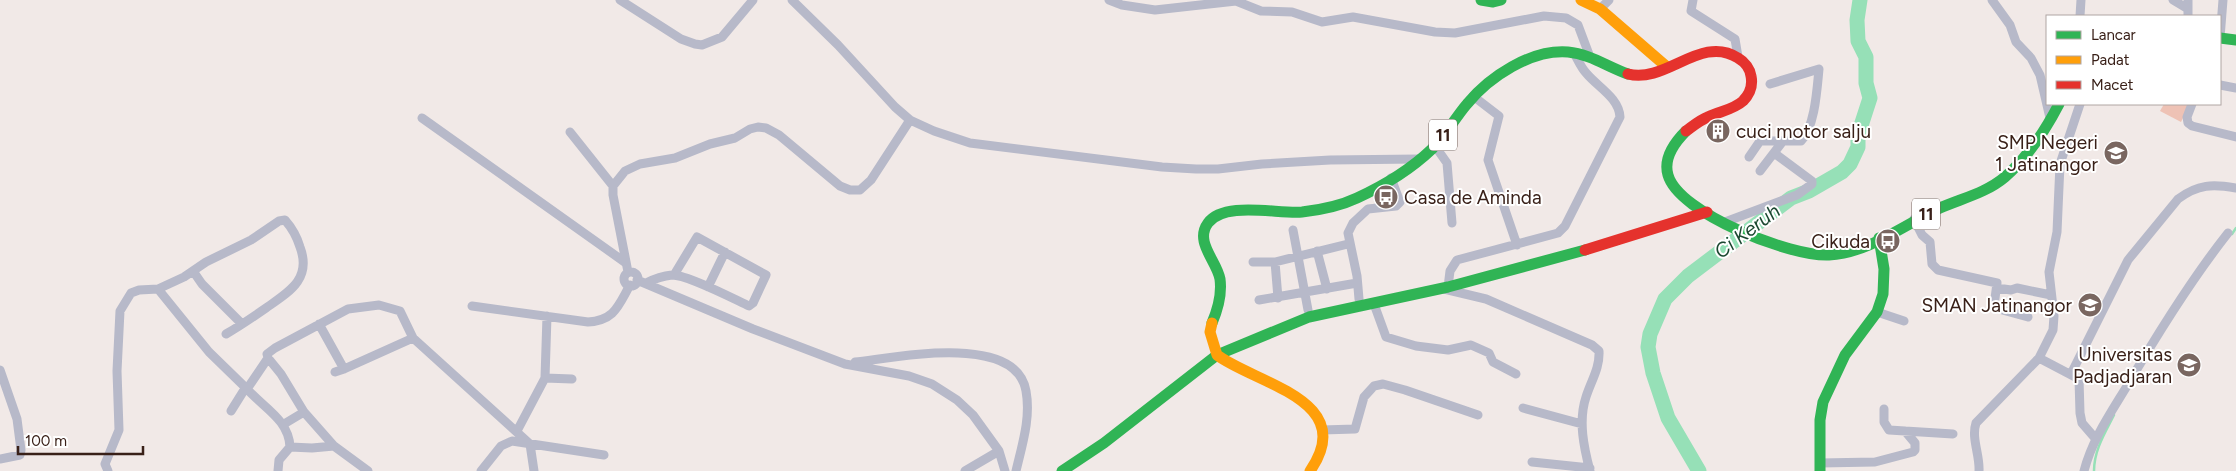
<svg xmlns="http://www.w3.org/2000/svg" width="2236" height="471" font-family="Figtree,sans-serif">
<style>
.green{fill:#eec2b5}
.lines{fill:none;stroke-linecap:round;stroke-linejoin:round}
.stream{stroke:#96e0b7;stroke-width:2.5}
.river{stroke:#96e0b7;stroke-width:15}
.street{stroke:#b7b9c9;stroke-width:9}
.fast{stroke:#30b455;stroke-width:11}
.slow{stroke:#ff9f0a;stroke-width:11}
.jam{stroke:#e5322d;stroke-width:11}
.labels{text-anchor:middle;dominant-baseline:central;stroke-width:4;stroke-linejoin:round;paint-order:stroke}
.shield{fill:#fff;stroke:#74635d;stroke-width:1}
.shield-label{font-size:18px;font-weight:bold;fill:#392018}
.poi-label{font-size:19px;fill:#392018;stroke:#fff;text-anchor:end}
.water-label{font-size:20px;font-style:italic;fill:#1b4831;stroke:#fff}
</style>
<rect width="100%" height="100%" fill="#f1e9e7"/>
<path class="green" d="M2164,104H2190L2181,122L2160,111Z"/>
<g class="lines">
<path class="stream" d="M2232,234L2236,228
M2094,471C2094,450 2105,433 2114,415"/>
<path class="river" d="M1699,471L1668,418L1653,373L1648,347L1650,334L1665,299L1688,276L1791,198L1809,191L1842,172L1850,164L1858,147V135L1870,98L1866,83V57L1858,41L1857,20L1860,0"/>
<path class="street" d="M620,0L681,39L695,44L702,45L722,37L753,0
M792,0L838,45L895,107L910,120L934,131L970,143L1162,167L1196,169H1218L1262,164L1330,160L1418,159
M1109,0L1122,5L1155,10L1236,1L1261,11L1292,12L1322,22L1353,17L1435,32L1455,33L1544,16L1566,18L1578,25L1590,57
M1693,0L1691,11L1735,39L1738,57
M1992,0L2010,25L2016,42L2031,58L2040,75L2050,118
M2173,0L2188,9
M1600,9L1609,0
M2080,16L2081,0
M2188,16V0
M2220,38L2223,0
M2220,85L2236,88
M1473,96L1499,116L1488,160L1517,245
M2192,104L2187,117L2188,123L2192,126L2236,137
M422,118L626,263
M570,132L613,186
M1435,146L1447,163L1452,223
M1749,157L1760,141H1783
M1760,171L1783,141H1801C1815,127 1817,89 1819,69L1770,84
M1914,219L1922,235L1930,242L1932,264L1938,270L1997,283L1994,306L1995,308L2028,317
M1725,222L1797,195L1812,184V181L1774,153
M1293,230L1308,310
M1317,251L1327,289
M1253,262H1275L1348,244
M1275,262L1278,298
M193,271L202,284L242,324
M628,272L613,195V186L625,171L640,164L675,158L710,144L735,138L750,129L758,127L766,128L779,135L840,186L850,190H860L871,180L910,120
M624 279a7 7 0 1 1 14 0a7 7 0 1 1-14 0Z
M637,280L753,329L845,364L909,376L932,384L957,400L973,415L999,451L1005,471
M646,283C654,279 662,276 672,275C688,275 732,298 749,306L753,303L766,275L697,237L674,275
M708,287L725,252
M1448,287L1450,271L1457,260L1558,233L1565,226L1620,117C1619,98 1598,87 1587,74C1581,68 1578,60 1574,53
M1997,288L2011,290L2017,288L2051,295
M1444,289L1486,299L1592,345L1599,351C1600,368 1591,381 1586,397C1578,421 1584,448 1590,471
M1359,299L1357,276L1348,233L1353,223L1368,209L1396,206L1400,202L1391,178
M1259,300L1357,283
M1374,304L1386,337L1416,346L1448,350L1471,345L1489,353L1493,362L1516,374
M472,306L588,322C615,320 618,306 630,285
M1877,312L1904,321
M319,324L344,369L335,372
M226,334C240,326 253,317 266,308C289,292 312,279 300,247C297,237 292,228 285,220L279,221L251,240L206,262L184,277L158,289L209,352L247,389L268,358L281,374L304,412L284,424
M268,358L267,354L275,348L348,309L379,305L400,311L413,338
M2039,358L2079,379L2080,413L2082,423L2095,438
M855,362C895,358 1016,332 1026,391C1031,418 1022,445 1016,471
M344,369L413,338L530,444L534,471
M0,370L17,419L21,450L20,455L0,459
M2071,374L2128,260L2178,199C2198,184 2213,184 2236,188
M545,378L547,316
M247,389C264,408 289,420 290,447
M1523,408L1582,424
M1884,409V422L1889,430L1953,434
M231,411L246,387
M304,412L334,446L368,471
M1322,430L1355,429L1364,397L1374,386L1383,384L1405,390L1478,415
M517,431L545,378L572,379
M290,447L312,448L334,446
M1532,462L1590,468
M1820,463L1875,462L1913,452L1915,450V443L1905,431
M108,471L105,464L119,430L117,371L120,311L131,293L139,290L158,289
M278,471L279,460L290,447
M481,471L501,446L512,441L604,455
M965,471L999,451
M1979,471C1980,455 1971,438 1976,423L2039,358L2053,330L2054,316L2049,272L2057,232L2060,164L2080,104
M2084,471C2092,440 2110,414 2127,386C2158,333 2190,281 2228,233"/>
<path class="fast" d="M1481,0L1493,2L1501,0
M2220,38L2236,40
M1686,131C1674,143 1663,158 1668,175C1679,214 1792,257 1829,255C1869,253 1905,224 1940,208C1963,198 1986,193 2005,177C2028,157 2045,131 2059,104
M1212,323C1218,309 1222,294 1220,279C1217,261 1194,242 1208,223C1224,201 1277,214 1302,212C1320,210 1340,206 1357,198C1383,186 1411,169 1432,149C1446,135 1455,118 1467,104C1489,77 1531,49 1568,52C1590,54 1608,67 1628,74
M1062,471L1104,443L1217,355L1309,317L1448,287L1585,250
M1820,471V420L1823,402L1845,355L1877,312L1883,294L1884,269L1879,238"/>
<path class="slow" d="M1581,0L1600,9L1667,67
M1212,323L1210,332L1217,355C1256,384 1359,400 1310,471"/>
<path class="jam" d="M1628,74C1666,84 1701,34 1738,58C1745,62 1750,69 1751,76C1753,86 1750,94 1743,101C1733,110 1720,111 1708,117C1700,120 1693,126 1686,131
M1585,250L1707,212"/>
</g>
<defs>
<symbol id="building-disc" viewBox="-11 -11 22 22"><circle r="9.5" fill="#796660" stroke="#fff"/><path d="M-4-6H4V6H1V3H-1V6H-4ZM-2.5-4.3h1.7v1.8h-1.7ZM.8-4.3h1.7v1.8H.8ZM-2.5-1h1.7V.8h-1.7ZM.8-1h1.7V.8H.8Z" fill="#fff"/></symbol>
<symbol id="school-disc" viewBox="-11 -11 22 22"><circle r="9.5" fill="#796660" stroke="#fff"/><path d="M0-5L7-2L0 1L-7-2ZM-4 1L0 2.5L4 1V4Q0 6-4 4Z" fill="#fff"/></symbol>
<symbol id="bus-disc" viewBox="-11 -11 22 22"><circle r="9.5" fill="#796660" stroke="#fff"/><path d="M-5-6H5V4H4V6H2V4H-2V6H-4V4H-5ZM-3.5-4V0h7V-4ZM-3.5 1.2v1.5H-2V1.2ZM2 1.2v1.5H3.5V1.2Z" fill="#fff"/></symbol>
<symbol id="university-disc" viewBox="-11 -11 22 22"><circle r="9.5" fill="#796660" stroke="#fff"/><path d="M0-5L7-2L0 1L-7-2ZM-4 1L0 2.5L4 1V4Q0 6-4 4Z" fill="#fff"/></symbol>
</defs>
<g fill-rule="evenodd">
<use href="#building-disc" x="1704" y="117" width="28" height="28"/>
<use href="#school-disc" x="2102" y="139" width="28" height="28"/>
<use href="#bus-disc" x="1372" y="183" width="28" height="28"/>
<use href="#bus-disc" x="1874" y="227" width="28" height="28"/>
<use href="#school-disc" x="2076" y="291" width="28" height="28"/>
<use href="#university-disc" x="2175" y="351" width="28" height="28"/>
</g>
<g class="labels">
<g class="shield">
<rect x="1429" y="119.5" width="28" height="31" rx="4"/>
<rect x="1912" y="198.5" width="28" height="31" rx="4"/>
</g>
<g class="shield-label">
<text x="1443" y="135">11</text>
<text x="1926" y="214">11</text>
</g>
<g class="poi-label">
<text x="1736" y="131" text-anchor="start">cuci motor salju</text>
<text x="2098" y="142">SMP Negeri<tspan x="2098" dy="22">1 Jatinangor</tspan></text>
<text x="1404" y="197" text-anchor="start">Casa de Aminda</text>
<text x="1870" y="241">Cikuda</text>
<text x="2072" y="305">SMAN Jatinangor</text>
<text x="2172" y="354">Universitas<tspan x="2172" dy="22">Padjadjaran</tspan></text>
</g>
<g class="water-label">
<text transform="translate(1747 231) rotate(-37)">Ci Keruh</text>
</g>
</g>
<rect x="2046" y="15" width="175" height="90" fill="#ffffff" stroke="#b0a6a3"/>
<rect x="2056" y="31" width="25" height="8" fill="#30b455" stroke="#b0a6a3"/>
<text x="2091" y="40" font-size="15" fill="#392018">Lancar</text>
<rect x="2056" y="56" width="25" height="8" fill="#ff9f0a" stroke="#b0a6a3"/>
<text x="2091" y="65" font-size="15" fill="#392018">Padat</text>
<rect x="2056" y="81" width="25" height="8" fill="#e5322d" stroke="#b0a6a3"/>
<text x="2091" y="90" font-size="15" fill="#392018">Macet</text>
<path d="M18 446v8h125v-8" fill="none" stroke="#392018" stroke-width="2.5"/>
<text x="25" y="446" font-size="15" fill="#392018" stroke="#ffffff" stroke-width="4" paint-order="stroke">100 m</text>
</svg>
